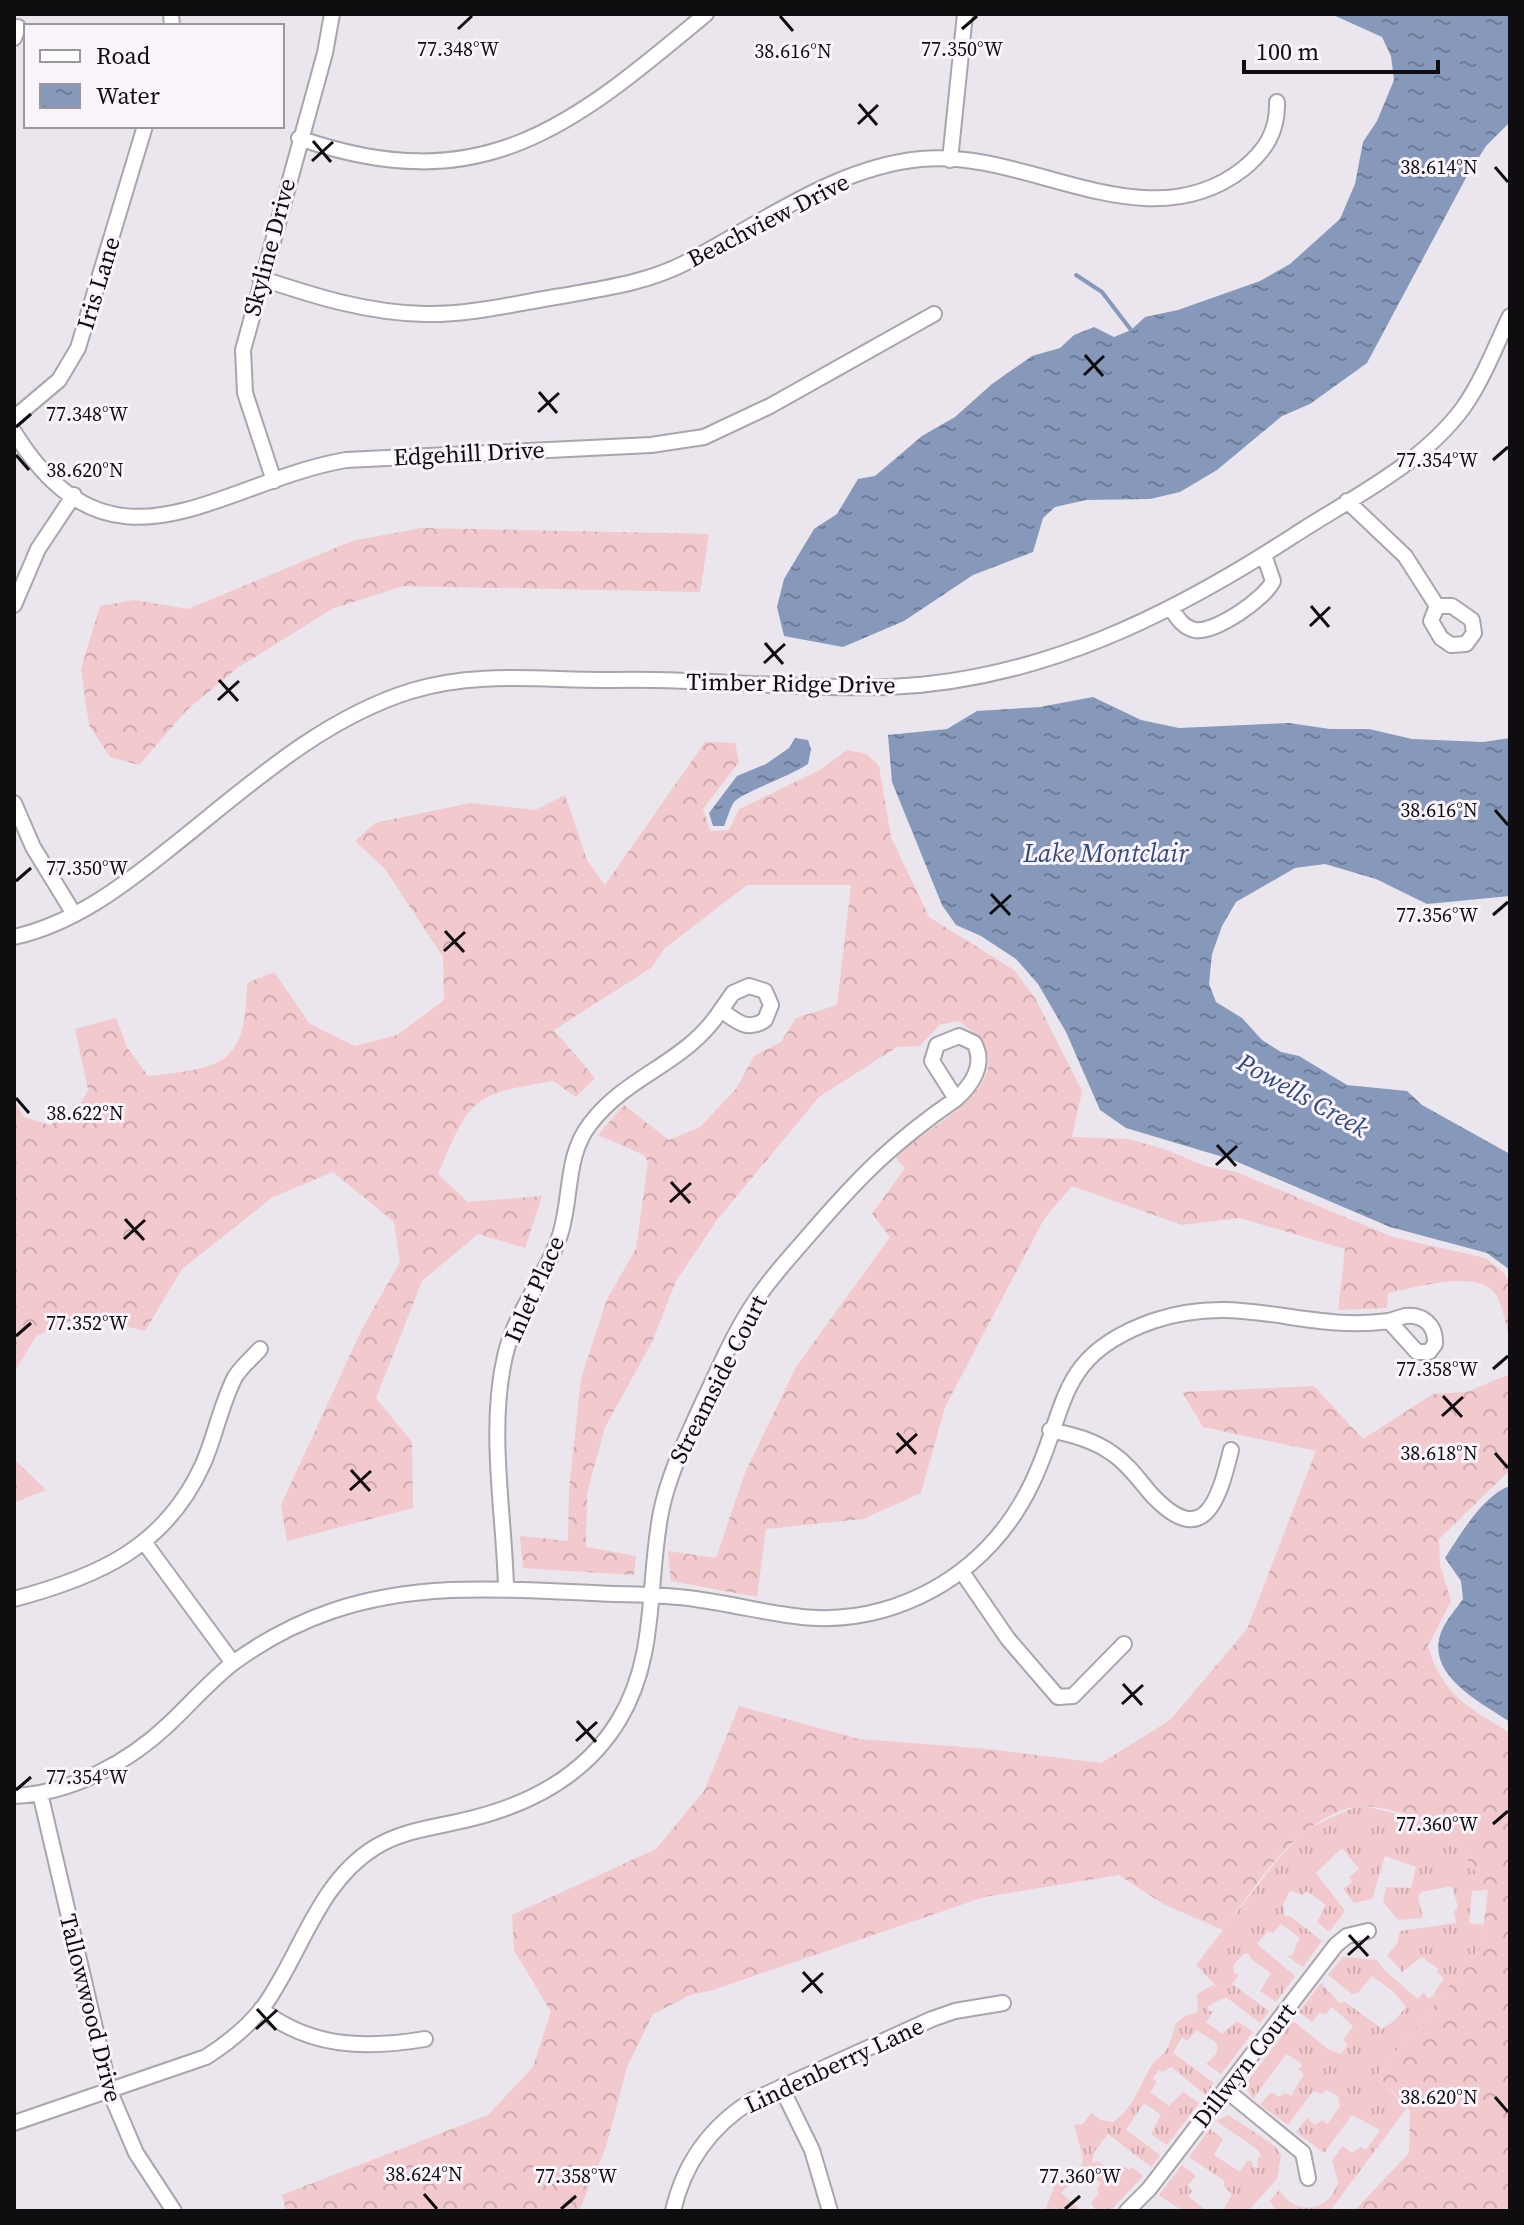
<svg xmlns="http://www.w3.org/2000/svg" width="1524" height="2225" font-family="'Source Serif 4',serif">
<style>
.grass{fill:url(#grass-tufts)}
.forest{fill:url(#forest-crowns)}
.water{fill:url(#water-ripples)}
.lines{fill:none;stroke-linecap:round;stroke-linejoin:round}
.stream{stroke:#8699bb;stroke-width:4}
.minor-casing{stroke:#aaa4ac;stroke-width:18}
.minor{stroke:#fff;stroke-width:14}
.ticks{fill:none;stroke:#0f0d0f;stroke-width:3}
.labels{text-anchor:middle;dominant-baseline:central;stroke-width:6;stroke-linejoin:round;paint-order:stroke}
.street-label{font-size:24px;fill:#0f0d0f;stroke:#f9f3fb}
.water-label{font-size:26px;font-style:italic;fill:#314a79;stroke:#f9f3fb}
.ticks-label{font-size:20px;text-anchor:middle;fill:#0f0d0f;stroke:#f9f3fb;stroke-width:6;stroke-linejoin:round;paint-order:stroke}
</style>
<defs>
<pattern id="grass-tufts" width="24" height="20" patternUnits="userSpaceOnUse" patternTransform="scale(2)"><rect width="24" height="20" fill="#f2c9cd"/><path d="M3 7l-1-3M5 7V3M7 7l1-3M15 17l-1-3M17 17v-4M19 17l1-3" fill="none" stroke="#ceabaf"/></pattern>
<pattern id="forest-crowns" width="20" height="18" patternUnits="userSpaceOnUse" patternTransform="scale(2)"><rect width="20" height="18" fill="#f2c9cd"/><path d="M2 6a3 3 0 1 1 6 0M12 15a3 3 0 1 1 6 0" fill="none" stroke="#ceabaf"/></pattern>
<pattern id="water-ripples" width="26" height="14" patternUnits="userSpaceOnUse" patternTransform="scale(2)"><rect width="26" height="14" fill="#8699bb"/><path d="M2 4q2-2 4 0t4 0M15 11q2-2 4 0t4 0" fill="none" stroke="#6c7b96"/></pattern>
</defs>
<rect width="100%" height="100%" fill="#ebe5ee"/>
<path class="grass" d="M1360,1805L1444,1825L1488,1890L1472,1891L1469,1923L1484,1925L1481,1947L1377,2075L1406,2109L1330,2211H1276L1271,2202L1268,2203L1279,2190C1296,2217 1330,2212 1338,2182L1332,2160L1343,2146L1352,2153L1361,2147L1366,2150L1380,2130L1352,2115L1324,2153L1296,2132L1307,2118L1315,2125L1322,2120L1328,2124L1340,2106L1338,2096L1326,2090L1321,2094L1313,2091L1288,2125L1260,2105L1271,2092L1279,2097L1286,2093L1291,2096L1304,2074L1297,2068L1302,2067L1300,2062L1286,2054L1253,2099L1247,2089L1248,2081L1293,2021L1328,2049L1341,2054L1348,2045L1343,2040L1353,2026L1332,2007L1326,2014L1319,2013L1312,2022L1299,2012L1321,1983L1339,2003L1345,2002L1382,2029L1394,2021L1406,2007L1393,1991L1372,1976L1358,1993L1352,1994L1328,1975L1343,1957L1377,1960L1384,1970L1418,1999L1424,1992L1427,1998L1432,1997L1444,1978L1437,1972L1438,1969L1422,1957L1402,1972L1387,1955L1397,1944L1400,1931L1456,1923L1454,1912L1458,1907L1452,1886L1421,1892L1418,1897L1423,1918L1398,1920L1383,1902L1386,1887L1411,1888L1416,1867L1385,1856L1372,1899L1354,1903L1343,1889L1352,1882L1349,1877L1359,1869L1342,1848L1316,1873L1345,1911L1329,1932L1317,1922L1326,1905L1307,1891L1303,1895L1290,1891L1283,1905L1285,1917L1290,1916L1322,1941L1303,1967L1287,1956L1292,1955L1300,1938L1281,1924L1273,1933L1268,1931L1257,1944L1295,1976L1276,2002L1260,1991L1271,1973L1251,1959L1250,1955L1244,1953L1233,1966L1234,1973L1239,1975L1232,1984L1269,2011L1260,2023L1226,1997L1207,2006L1209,2011H1214L1206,2022L1222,2034L1237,2021L1253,2032L1221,2074L1206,2064L1217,2053V2043L1197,2030L1187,2041L1182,2037L1173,2053L1214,2083L1206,2095L1171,2067L1162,2072L1159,2070L1153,2078L1157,2082L1150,2092L1169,2106L1183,2092L1199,2103L1167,2145L1151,2134L1161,2115L1144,2103L1126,2130L1160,2155L1151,2167L1108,2134L1094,2152L1092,2163L1098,2161L1113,2173L1122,2165L1130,2170L1132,2167L1143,2176L1110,2211H1096L1091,2203L1099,2193L1097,2189L1101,2183L1084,2171L1061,2193L1082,2211H1045L1056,2182L1081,2169L1083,2158L1074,2125L1083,2124L1091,2113L1101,2120L1113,2122C1132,2110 1141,2084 1151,2066C1156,2059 1165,2054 1168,2047C1178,2024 1170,2020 1198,2012L1197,1994L1213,1985L1218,1988L1196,1965L1278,1859L1306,1829Z
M1228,2115L1275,2146L1281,2155L1277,2179L1248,2211H1223L1232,2194L1223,2185L1225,2181L1189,2157L1210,2129L1223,2139L1214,2155L1240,2172L1247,2161H1252L1253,2167L1259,2168L1257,2160L1261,2155L1257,2149L1216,2121Z
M1182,2165L1196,2176L1188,2185L1192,2191L1188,2196L1207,2211H1183L1159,2195Z"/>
<path class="forest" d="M421,528L709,534L700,592L403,586L332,609L237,668L187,710L139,765L110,757L89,725L81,669L100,606L134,600L188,609L352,541Z
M705,742L735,743L739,762L703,809L710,831L729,830L739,809L818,771L847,750L867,754L879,766L891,837L929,917L1014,970L1035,998L1082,1091L1072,1137L1129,1139L1167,1150L1205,1166L1236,1172L1393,1237L1485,1258L1504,1273L1510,1284V1341C1506,1327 1503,1303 1494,1292C1476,1269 1411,1288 1388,1293L1387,1308L1338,1310L1345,1249L1240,1218L1182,1225L1072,1186L1044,1219L945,1407L921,1493L863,1519L766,1529L757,1597L671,1581L668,1551L716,1558L745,1473L796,1367L890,1237L872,1214L905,1168L894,1156C935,1123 1040,1073 958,1021L939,1025L920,1046L897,1047L819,1097L717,1220L676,1281L652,1342L605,1427L587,1493L586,1547L636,1556L634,1575L523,1568L520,1536L568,1541L569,1490L581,1379L607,1299L636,1249L648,1162L644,1155L598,1135L624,1105L669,1140L700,1127L736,1089L754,1056L781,1042L796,1018L837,1005L851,885H747L665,948L651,968L554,1030L595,1078L576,1097L553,1081C470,1095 471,1098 438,1174L468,1202L542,1196L525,1248L478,1234L422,1281L376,1398L412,1442L413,1508L287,1541L281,1505L362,1329L400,1262L394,1222L333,1172L273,1197L182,1269L145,1331L83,1316L36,1336L14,1373V1099L24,1117L49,1125L75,1113L88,1090L75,1029L116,1018L127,1047L148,1076C223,1068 246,1065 247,983L274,972L310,1024L355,1046L397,1035L444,1000L443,957L385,869L355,841L375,823L470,803L535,810L565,795L587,860L605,885Z
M1510,1374L1508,1472L1439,1539L1440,1565L1451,1601L1428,1646C1442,1696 1469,1707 1510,1733V2211H1354L1409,2153L1410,2111L1377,2075L1481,1947L1488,1890L1444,1825C1425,1820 1375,1803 1358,1806C1295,1818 1259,1883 1223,1930L1163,1904L1119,1875L984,1897L713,1990L690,1995L653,2014L627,2067L606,2147L579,2211H286L282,2195L488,2115L533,2067L551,2012L514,1950L512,1915L656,1849L704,1791L739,1706L859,1739L989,1749L1101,1763L1170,1720L1247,1629L1316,1451L1203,1427L1182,1392L1314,1386L1363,1439L1433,1394L1467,1392Z
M14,1459L46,1490L14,1503Z"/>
<path class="water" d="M1331,14H1510V122L1486,146L1467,176L1367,363L1310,404L1282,416L1217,470L1180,492L1150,499L1086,500L1055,507L1043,518L1033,552L973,575L904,621L843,647L784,636L777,607L784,579L814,529L837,514L858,479L875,476L922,436L955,417L992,384L1032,356L1060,348L1074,335L1094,327L1114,337L1131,330L1145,317L1178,310L1260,281L1290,264L1340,219L1355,184L1363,142L1377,121L1394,80L1391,56L1382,37Z
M1093,697L1141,720L1179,728L1289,723L1330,729H1369L1412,739L1483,742L1510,738V896L1427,904L1376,879L1325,864L1295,868L1236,902L1222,926L1212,954L1209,984L1216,1002L1242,1018L1262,1040L1281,1052L1299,1056L1347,1085L1407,1091L1422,1105L1510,1154V1270L1487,1253L1390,1227L1233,1160L1126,1128L1100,1110L1066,1032L1038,984L1016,959L981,936L956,925L942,905L892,782L888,735L947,729L977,711L1040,707Z
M795,738L808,740L811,749L808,764C791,776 743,792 734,802C730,808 727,819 724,826H713L709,813L737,776L766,764L789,748Z
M1510,1486V1722C1480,1702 1423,1674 1442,1630C1447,1619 1456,1609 1463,1599L1461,1581L1445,1558C1460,1535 1483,1495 1510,1486Z"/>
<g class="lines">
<path class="stream" d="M1076,275L1102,292L1131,330"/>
<defs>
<path id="minor" d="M171,14L172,26
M14,38L18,27
M299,138C482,202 572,126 706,14
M950,160L965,14
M260,278C314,296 367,313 425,314C471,315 517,303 562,296C605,288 646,283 685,263C759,225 835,167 921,159C1027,148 1145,245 1243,169C1265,151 1278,132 1277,102
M14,418L59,380L78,348L145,126
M14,432C113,591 218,482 346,460L651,445L704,437L770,406L934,314
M274,481L245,393L243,350L325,53L332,14
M1347,501L1405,556L1437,606H1452L1472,620L1474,633L1466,644L1451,645L1441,638L1431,621L1437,606
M14,605L38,549L74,495
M1172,610C1178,619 1184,628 1195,630C1215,633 1265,599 1273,581L1264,555
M14,803L33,847L74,914
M14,937C73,924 123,886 169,849C244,790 318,720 411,691C479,670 546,681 615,680C706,678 798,690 889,687C1039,681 1170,616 1293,536C1351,498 1421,465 1463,408C1483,380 1495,347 1510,316
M749,986L765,991L771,1005L765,1020C747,1032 736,1021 721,1010L733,993Z
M959,1036L974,1043C986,1064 972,1085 956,1099L932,1061L937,1045Z
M1405,1316C1423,1314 1436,1325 1435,1344L1429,1352H1417L1389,1321Z
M1050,1430C1073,1435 1094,1440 1113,1454C1129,1465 1139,1480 1151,1494C1204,1551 1219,1500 1231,1450
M144,1542L233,1663
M962,1572L1008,1639L1058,1697L1073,1696L1124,1644
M506,1587C504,1512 488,1430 505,1356C515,1312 546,1277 560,1235C572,1198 565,1156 590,1124C628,1074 686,1064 721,1010
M14,1599C97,1577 165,1548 203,1464C215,1437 221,1404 235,1377C241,1367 252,1358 260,1349
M40,1793L110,2092L136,2153L174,2211
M14,1796C72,1793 128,1763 170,1723C191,1703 210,1681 233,1663C263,1641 297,1623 332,1611C418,1582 503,1589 592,1593C626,1595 661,1594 695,1599C764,1608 812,1630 883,1610C949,1591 1001,1547 1031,1485C1069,1408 1054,1356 1153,1321C1242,1291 1303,1333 1389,1321
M261,2009C310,2048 366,2049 425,2039
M781,2087L812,2150L830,2211
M1226,2090L1303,2153L1308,2178
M14,2123L206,2057C228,2043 248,2027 264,2006C301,1954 318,1883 374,1848C401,1831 431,1828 461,1821C525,1807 584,1778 619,1720C658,1656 647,1583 661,1512C669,1473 686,1440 702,1404C719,1369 734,1332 756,1300C771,1277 791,1256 809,1235C859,1177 892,1143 956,1099
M673,2211C684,2163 710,2127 751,2101L932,2019L955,2011L1003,2003
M1127,2211L1149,2189L1336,1945L1347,1936L1368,1931"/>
</defs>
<use href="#minor" class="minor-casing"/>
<use href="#minor" class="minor"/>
</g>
<path class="ticks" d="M780,16L793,31M458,29L472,16M962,29L977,16M859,104L877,125M858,124L878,105M313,141L331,162M312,161L333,142M1495,167L1508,182M1085,355L1103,376M1084,375L1104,356M539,392L557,413M538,412L559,393M16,427L31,414M16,455L29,470M1493,460L1508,447M1311,606L1329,627M1310,626L1330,607M765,643L783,664M764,663L785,644M219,680L238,701M218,700L239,681M1495,810L1508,825M16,881L31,868M991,894L1010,915M990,914L1011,895M1493,915L1508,902M445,931L464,952M444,951L465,932M16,1098L29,1113M1217,1145L1236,1166M1216,1165L1237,1146M671,1182L690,1203M670,1202L691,1183M125,1219L144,1240M124,1239L145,1220M16,1336L31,1323M1493,1369L1508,1356M1443,1396L1462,1417M1442,1416L1463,1397M897,1433L916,1454M896,1453L917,1434M1495,1453L1508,1468M351,1470L370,1491M350,1490L371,1471M1123,1684L1142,1705M1122,1704L1143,1685M577,1721L596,1742M576,1741L597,1722M16,1790L31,1777M1493,1824L1508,1811M1349,1935L1368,1956M1348,1955L1369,1936M803,1972L822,1993M802,1992L823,1973M257,2009L276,2030M256,2029L277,2010M1495,2097L1508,2112M424,2194L437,2209M561,2209L576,2196M1065,2209L1080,2196"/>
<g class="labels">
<g class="street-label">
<text transform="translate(768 220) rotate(-27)">Beachview Drive</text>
<text transform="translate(269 247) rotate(-75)">Skyline Drive</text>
<text transform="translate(98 283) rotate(-73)">Iris Lane</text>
<text transform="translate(469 453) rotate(-3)">Edgehill Drive</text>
<text transform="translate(791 683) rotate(1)">Timber Ridge Drive</text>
<text transform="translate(534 1289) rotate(-66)">Inlet Place</text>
<text transform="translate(718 1379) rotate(-63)">Streamside Court</text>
<text transform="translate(91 2008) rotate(76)">Tallowwood Drive</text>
<text transform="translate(834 2065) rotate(-25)">Lindenberry Lane</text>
<text transform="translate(1244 2065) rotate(-52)">Dillwyn Court</text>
</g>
<g class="water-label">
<text x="1106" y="853">Lake Montclair</text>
<text transform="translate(1303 1095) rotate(29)">Powells Creek</text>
</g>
</g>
<g class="ticks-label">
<text x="458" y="56">77.348°W</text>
<text x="962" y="56">77.350°W</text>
<text x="793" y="58">38.616°N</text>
<text x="1439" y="174">38.614°N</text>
<text x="87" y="421">77.348°W</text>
<text x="1437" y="467">77.354°W</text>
<text x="85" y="477">38.620°N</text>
<text x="1439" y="817">38.616°N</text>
<text x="87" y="875">77.350°W</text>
<text x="1437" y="922">77.356°W</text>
<text x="85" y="1120">38.622°N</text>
<text x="87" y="1330">77.352°W</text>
<text x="1437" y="1376">77.358°W</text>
<text x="1439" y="1460">38.618°N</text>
<text x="87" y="1784">77.354°W</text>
<text x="1437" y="1831">77.360°W</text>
<text x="1439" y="2104">38.620°N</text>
<text x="424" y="2181">38.624°N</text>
<text x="576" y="2183">77.358°W</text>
<text x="1080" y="2183">77.360°W</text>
</g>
<rect width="1524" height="2225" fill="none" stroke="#0f0d0f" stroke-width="32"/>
<rect x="24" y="24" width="260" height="104" fill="#f9f3fb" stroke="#9b979d" stroke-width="2"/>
<rect x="40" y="50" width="40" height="12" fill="#ffffff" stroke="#9b979d" stroke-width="2"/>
<text x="96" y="64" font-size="24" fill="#0f0d0f">Road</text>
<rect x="40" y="84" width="40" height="24" fill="url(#water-ripples)" stroke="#9b979d" stroke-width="2"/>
<text x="96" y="104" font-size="24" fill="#0f0d0f">Water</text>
<path d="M1244 60v12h194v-12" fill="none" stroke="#0f0d0f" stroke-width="4"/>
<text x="1256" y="60" font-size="24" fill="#0f0d0f" stroke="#f9f3fb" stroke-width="6" paint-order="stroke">100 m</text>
</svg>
